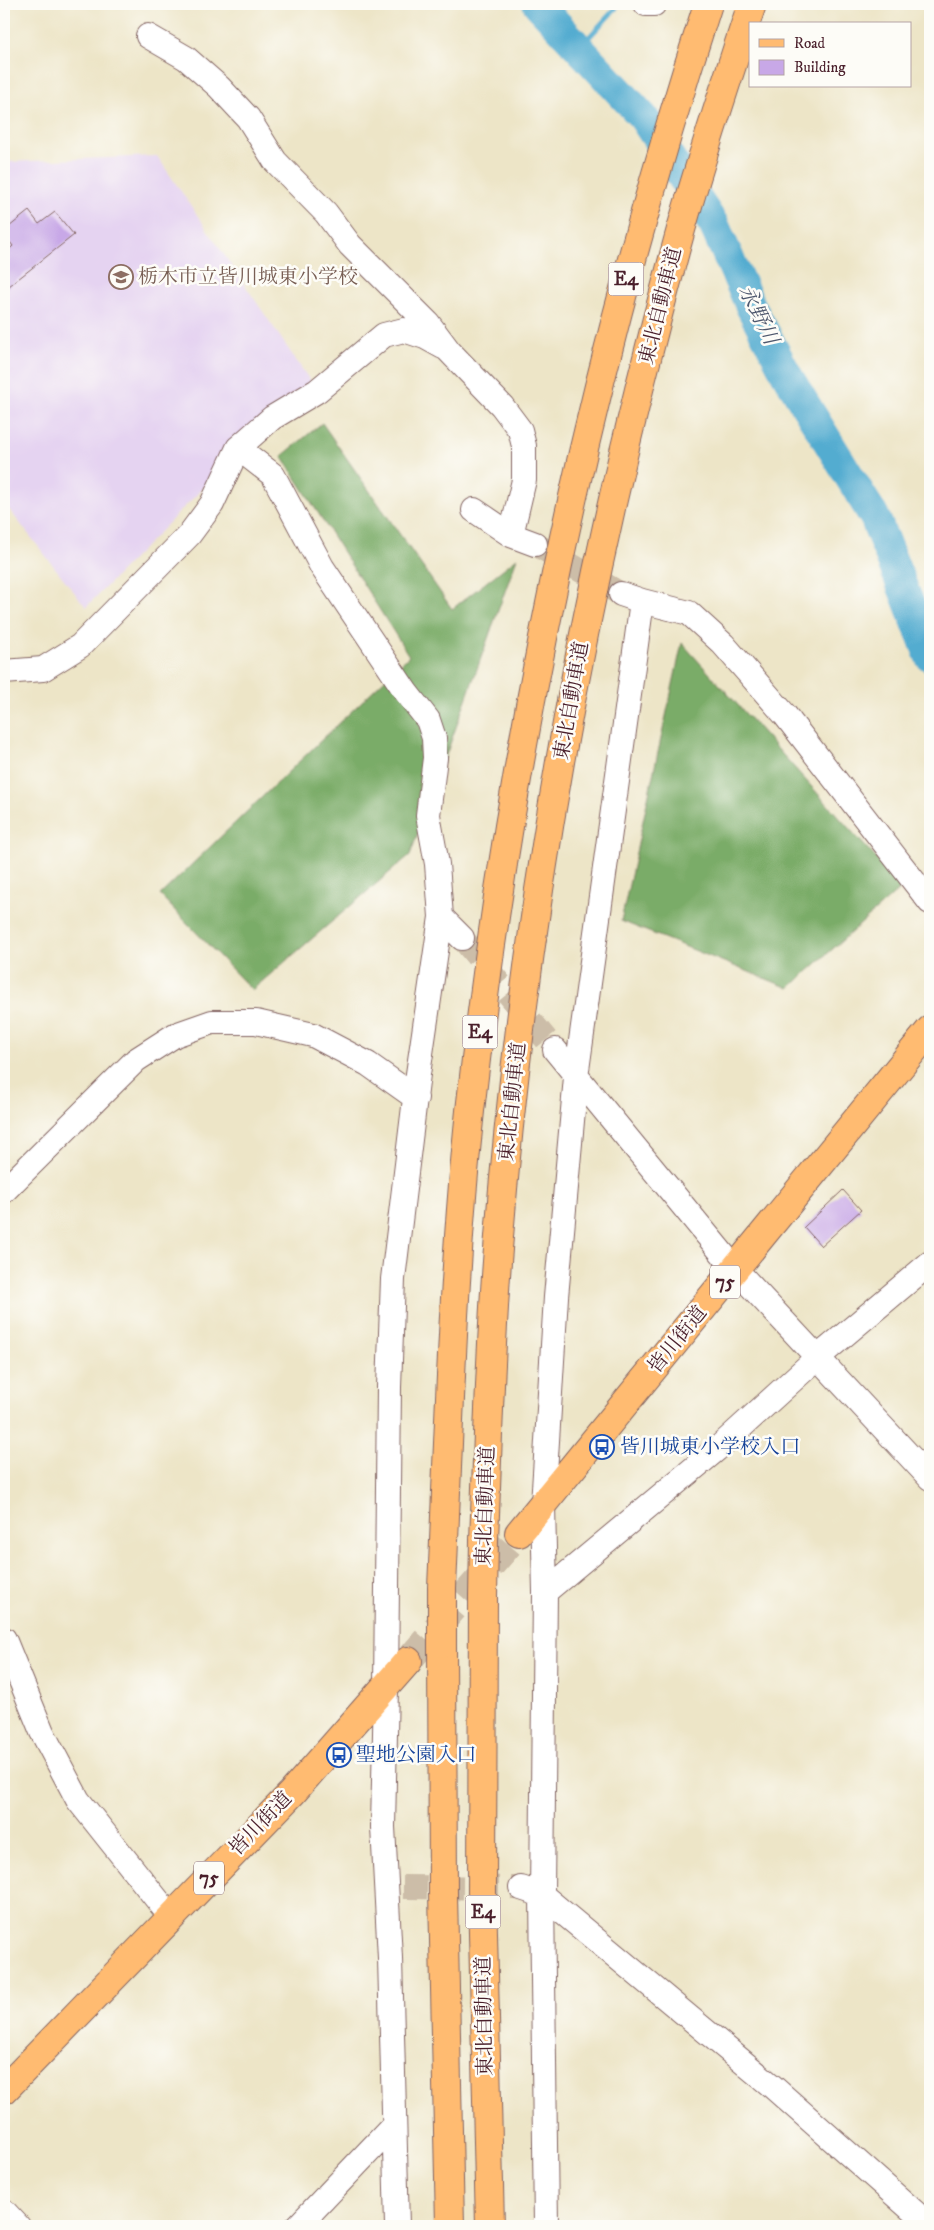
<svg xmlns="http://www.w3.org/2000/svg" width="934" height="2230" font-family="'IM FELL DW Pica','Noto Serif JP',serif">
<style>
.built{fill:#e5d3f1}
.forest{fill:#7aac68;stroke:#62664a}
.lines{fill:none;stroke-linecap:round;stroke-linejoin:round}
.stream{stroke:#52acd0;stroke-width:5}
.river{stroke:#52acd0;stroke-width:31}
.building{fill:#c8a8e7}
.minor-tunnel{stroke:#ccbda8;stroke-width:24;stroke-dasharray:24 12;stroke-linecap:butt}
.major-tunnel{stroke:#ccbda8;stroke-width:28;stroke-dasharray:28 14;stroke-linecap:butt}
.minor-casing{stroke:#836462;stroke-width:26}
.major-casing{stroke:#836462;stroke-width:30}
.highway-casing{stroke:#836462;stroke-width:30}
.minor{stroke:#fff;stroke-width:24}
.major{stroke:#ffbb71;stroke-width:28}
.highway{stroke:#ffbb71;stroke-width:28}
.highway-bridge-casing{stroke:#836462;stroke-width:30;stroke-linecap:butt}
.highway-bridge{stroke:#ffbb71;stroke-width:28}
.labels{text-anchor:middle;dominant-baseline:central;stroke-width:5;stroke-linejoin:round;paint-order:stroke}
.shield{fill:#fdfcf7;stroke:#806168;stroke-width:1}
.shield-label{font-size:19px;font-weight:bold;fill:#4a1f2b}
.education-label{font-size:20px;fill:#785e54;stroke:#fdfcf7;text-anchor:start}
.street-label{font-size:20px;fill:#4a1f2b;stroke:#fdfcf7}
.transit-label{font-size:20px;fill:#164399;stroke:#fdfcf7;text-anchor:start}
.water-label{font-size:21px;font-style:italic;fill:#4d576d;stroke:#fdfcf7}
</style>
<rect width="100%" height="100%" fill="#fdfcf7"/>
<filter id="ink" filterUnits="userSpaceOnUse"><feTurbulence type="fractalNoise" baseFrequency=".02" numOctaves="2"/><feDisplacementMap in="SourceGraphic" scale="10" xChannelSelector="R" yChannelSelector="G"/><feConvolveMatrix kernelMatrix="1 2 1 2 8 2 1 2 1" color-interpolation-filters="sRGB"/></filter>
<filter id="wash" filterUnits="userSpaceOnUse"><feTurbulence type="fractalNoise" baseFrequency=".0096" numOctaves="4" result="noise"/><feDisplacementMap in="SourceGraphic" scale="20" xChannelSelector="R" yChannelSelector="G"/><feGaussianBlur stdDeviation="1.12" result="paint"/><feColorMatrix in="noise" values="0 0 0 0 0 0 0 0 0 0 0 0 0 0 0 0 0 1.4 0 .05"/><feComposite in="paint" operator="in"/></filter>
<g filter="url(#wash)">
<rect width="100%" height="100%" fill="#ede5c7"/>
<path class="built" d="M157,156L317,391L272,418L86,607L4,503V162Z"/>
<path class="forest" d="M322,423L452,609L517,558L410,855L252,990L160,895L409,656L282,456Z
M682,643L902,887L789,988L621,921Z"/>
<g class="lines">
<path class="stream" d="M579,48L616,8"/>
<path class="river" d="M538,4L643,117L714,225L752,309L787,375L875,518L930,656"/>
</g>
<g id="blocks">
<path class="building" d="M29,211L39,224L55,212L74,235L4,290V254L13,246L4,234V231Z
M843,1190L861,1210L821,1246L804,1227Z"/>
</g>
</g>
<g filter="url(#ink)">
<use href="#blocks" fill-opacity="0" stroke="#836462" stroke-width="1"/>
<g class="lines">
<path class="minor-tunnel" d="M535,544L621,594
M462,938L555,1050
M403,1887L521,1888"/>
<path class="major-tunnel" d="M408,1661L519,1533"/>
<defs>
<path id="minor" d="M646,4H654
M148,36L186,58L219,87L248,118L275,161L326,213L350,245L428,323L449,351L502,406L520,430L524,446V480L511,535L535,544
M238,448L273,475L322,567L406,692L428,720L434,738L435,758L428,815L437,864L441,917L418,1074L393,1279L389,1387L386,1687L383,1827L390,1958L397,2226
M474,510L511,535
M642,601L689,613L723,644L785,715L930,902
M4,672L43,669L80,646L189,535L212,504L238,448L272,418L317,391L384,335L404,330L425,337L443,347
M441,917L462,938
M555,1050L735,1269L930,1478
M4,1191L136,1060L175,1035L212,1022H256L313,1035L368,1064L416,1098
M545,1592L717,1449L817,1358L930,1263
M4,1639L42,1732L78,1800L171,1917
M521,1888L542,1895L773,2087L930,2226
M4,2211L18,2226
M298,2226L394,2125
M546,2226L542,1895L545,1592L543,1505L556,1297L576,1077L642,601L621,594"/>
<path id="major" d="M519,1533L930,1030
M4,2090L292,1793L408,1661"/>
<path id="highway" d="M484,1540C488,1443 490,1346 498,1249C524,910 587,572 677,244C699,163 726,83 752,4
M442,1588C449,1429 453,1269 470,1111C512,733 591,365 708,4
M483,1597L482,1892L490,2226
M442,1643L443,1893L450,2226"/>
</defs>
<use href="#minor" class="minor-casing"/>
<use href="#major" class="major-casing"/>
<use href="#highway" class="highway-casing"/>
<use href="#minor" class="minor"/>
<use href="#major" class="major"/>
<use href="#highway" class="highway"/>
<defs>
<path id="highway-bridge" d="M442,1588V1643
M483,1597L484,1540"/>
</defs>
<use href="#highway-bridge" class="highway-bridge-casing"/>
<use href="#highway-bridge" class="highway-bridge"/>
</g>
</g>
<defs>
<symbol id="school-ring" viewBox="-11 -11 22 22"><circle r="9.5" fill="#fdfcf7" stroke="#8d6e63" stroke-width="1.5"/><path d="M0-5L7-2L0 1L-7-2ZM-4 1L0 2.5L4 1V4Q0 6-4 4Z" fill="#8d6e63"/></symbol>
<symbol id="bus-ring" viewBox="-11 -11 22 22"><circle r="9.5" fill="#fdfcf7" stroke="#1a4fb4" stroke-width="1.5"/><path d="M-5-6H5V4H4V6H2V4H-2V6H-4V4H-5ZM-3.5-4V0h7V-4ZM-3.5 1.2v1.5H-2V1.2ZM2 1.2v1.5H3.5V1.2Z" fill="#1a4fb4"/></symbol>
</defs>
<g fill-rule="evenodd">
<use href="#school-ring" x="107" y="263" width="28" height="28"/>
<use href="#bus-ring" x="588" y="1433" width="28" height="28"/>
<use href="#bus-ring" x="325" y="1741" width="28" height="28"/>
</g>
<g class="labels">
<g class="shield">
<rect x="608.5" y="262.5" width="35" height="33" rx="4"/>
<rect x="462.5" y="1015.5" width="35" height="33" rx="4"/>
<rect x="710" y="1265.5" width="30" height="33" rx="4"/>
<rect x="194" y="1861.5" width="30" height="33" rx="4"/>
<rect x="465.5" y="1895.5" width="35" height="33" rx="4"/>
</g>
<g class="shield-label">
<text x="626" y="279">E4</text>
<text x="480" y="1032">E4</text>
<text x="725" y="1282">75</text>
<text x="209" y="1878">75</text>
<text x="483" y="1912">E4</text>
</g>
<g class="education-label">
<text x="138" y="277">栃木市立皆川城東小学校</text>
</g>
<g class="street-label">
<text transform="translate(661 306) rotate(-76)">東北自動車道</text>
<text transform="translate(572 701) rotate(-80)">東北自動車道</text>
<text transform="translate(513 1102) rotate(-84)">東北自動車道</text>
<text transform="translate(678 1340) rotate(-51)">皆川街道</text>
<text transform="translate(486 1506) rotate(-88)">東北自動車道</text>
<text transform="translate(261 1824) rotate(-46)">皆川街道</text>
<text transform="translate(485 2016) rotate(-91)">東北自動車道</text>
</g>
<g class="transit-label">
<text x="620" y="1447">皆川城東小学校入口</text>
<text x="356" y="1755">聖地公園入口</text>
</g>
<g class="water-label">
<text transform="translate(758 315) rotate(64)">永野川</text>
</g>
</g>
<rect width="934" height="2230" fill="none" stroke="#fdfcf7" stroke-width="20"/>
<rect x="749" y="22" width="162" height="65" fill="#fdfcf7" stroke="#b5a4a5"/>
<rect x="759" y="39" width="25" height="8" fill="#ffbb71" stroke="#b5a4a5"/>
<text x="794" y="48" font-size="15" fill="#4a1f2b">Road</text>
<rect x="759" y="60" width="25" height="15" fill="#c8a8e7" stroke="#b5a4a5"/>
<text x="794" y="72" font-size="15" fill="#4a1f2b">Building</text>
</svg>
